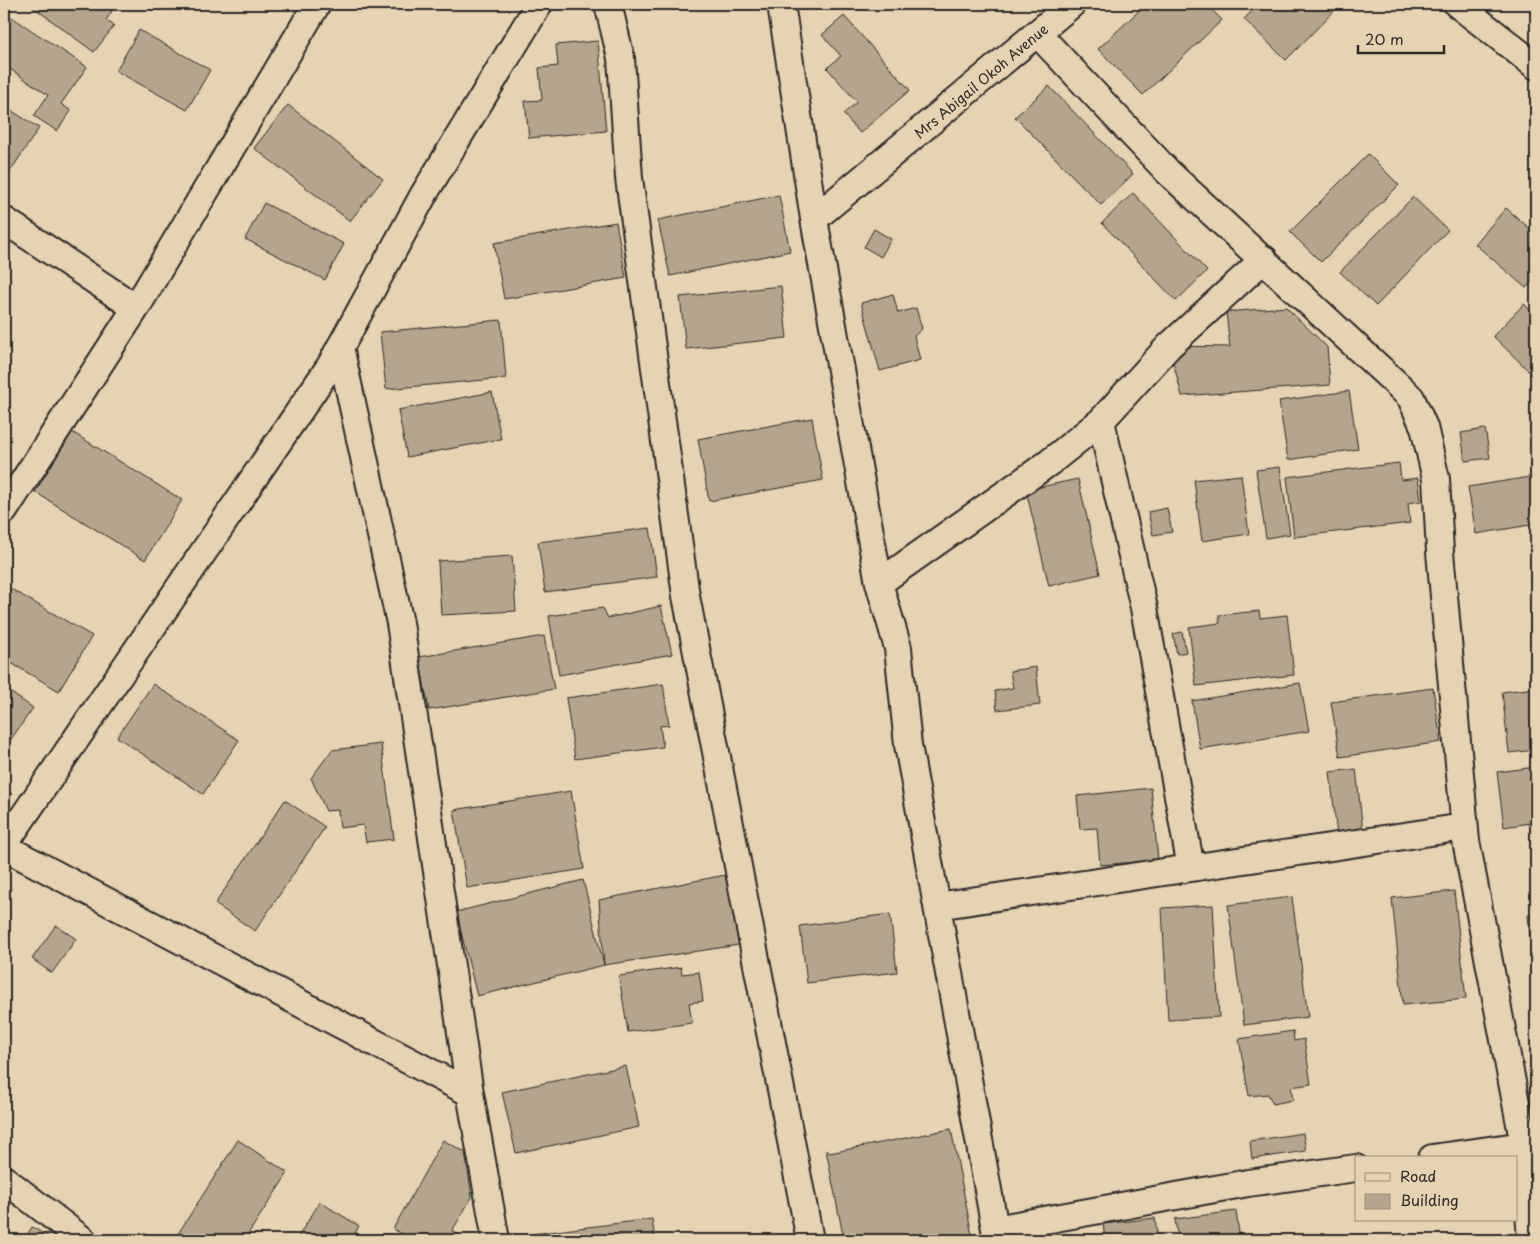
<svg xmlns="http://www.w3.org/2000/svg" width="1540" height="1244" font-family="'Playpen Sans',sans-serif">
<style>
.building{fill:#b4a68e;stroke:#2b2b2b}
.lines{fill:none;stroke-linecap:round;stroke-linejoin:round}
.minor-casing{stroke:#2b2b2b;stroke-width:30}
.minor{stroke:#e5d3b1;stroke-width:26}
.labels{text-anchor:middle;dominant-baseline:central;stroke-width:5;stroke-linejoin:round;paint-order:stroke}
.street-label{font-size:14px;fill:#2b2b2b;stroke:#e5d3b1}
</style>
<rect width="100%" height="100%" fill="#e5d3b1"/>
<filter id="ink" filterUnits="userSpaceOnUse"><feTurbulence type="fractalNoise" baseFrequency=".02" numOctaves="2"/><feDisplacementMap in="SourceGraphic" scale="10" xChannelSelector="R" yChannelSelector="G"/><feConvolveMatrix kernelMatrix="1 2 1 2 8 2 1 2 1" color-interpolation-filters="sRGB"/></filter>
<g filter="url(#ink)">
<path class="building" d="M29,4H103L112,11L106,20L114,26L94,52Z
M1146,4H1206L1222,20L1143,95L1098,49Z
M1259,4H1341L1286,60L1244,19Z
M4,12L87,67L61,104L71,111L57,131L34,116L48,95L4,65Z
M844,16L910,90L860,133L843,114L857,102L827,68L841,56L822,35Z
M139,30L210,70L187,110L116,71Z
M598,41L606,131L529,138L525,101L542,100L539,68L558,66L556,45Z
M1049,86L1133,174L1101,205L1015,117Z
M288,105L383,179L350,221L254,148Z
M4,106L39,128L9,173L4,169Z
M1368,154L1399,185L1321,262L1290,232Z
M1133,193L1207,271L1176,301L1102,223Z
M779,195L790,251L670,276L658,220Z
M1413,197L1448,230L1376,306L1340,272Z
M264,203L344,244L325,280L245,239Z
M1506,208L1536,234V277L1526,288L1475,244Z
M616,222L626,278L504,299L494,243Z
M874,229L891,239L881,257L864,247Z
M781,286L787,338L686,349L680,297Z
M893,294L898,313L916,308L922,329L914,336L920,360L880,371L861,303Z
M1524,304L1536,316V378L1493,336Z
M1286,307L1327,347L1330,385L1182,396L1169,346L1230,347L1226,312Z
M501,320L506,378L386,389L380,332Z
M1349,391L1358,449L1288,460L1279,401Z
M492,392L501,439L407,457L398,410Z
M812,418L823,480L709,501L698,439Z
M1485,429L1490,458L1465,461L1461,433Z
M72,432L182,500L145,560L35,492Z
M1399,463L1401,480L1418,478L1421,501L1408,503L1410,523L1294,537L1287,477Z
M1280,467L1290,534L1266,538L1256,470Z
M1241,475L1249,534L1202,541L1194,480Z
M1536,476V524L1476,534L1468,487Z
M1078,479L1100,574L1049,586L1026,490Z
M1167,508L1172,532L1153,535L1148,512Z
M650,528L657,577L545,592L538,542Z
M512,556L516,611L441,615L438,561Z
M4,585L92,636L59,691L4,659Z
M661,606L672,654L559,675L549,616L603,608L608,618Z
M1259,611L1260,618L1287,615L1294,675L1196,686L1189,627L1220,623L1219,615Z
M1182,632L1186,652L1177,654L1173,634Z
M544,636L554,689L429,710L419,657Z
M1036,667L1040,705L997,710L995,691L1013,688L1010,671Z
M1300,683L1309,731L1200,749L1192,701Z
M153,684L239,740L203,794L117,737Z
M663,684L669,725L660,726L663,747L575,759L566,698Z
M4,688L33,708L4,749Z
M1433,688L1441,742L1340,757L1331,702Z
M1536,688V750L1509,753L1502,692Z
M381,744L394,839L366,842L363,825L340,828L338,810L326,811L311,778L332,750Z
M1536,767V822L1504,827L1497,772Z
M1356,769L1363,832L1337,835L1330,772Z
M1151,788L1158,860L1100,865L1097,828L1080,829L1077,796Z
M4,789L12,794L4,807Z
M571,791L584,869L467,888L454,810Z
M285,800L325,827L255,931L215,904Z
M725,875L739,945L604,965L599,900Z
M583,880L604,965L477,996L456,912Z
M1454,891L1466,999L1403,1005L1392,898Z
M1292,897L1308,1017L1244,1025L1228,905Z
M1213,905L1219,1017L1168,1020L1162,908Z
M890,914L897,972L807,983L800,926Z
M1528,915H1536V957H1532Z
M56,925L76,939L52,973L32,959Z
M681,967L682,974L699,972L703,1001L689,1003L692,1023L628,1032L619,976Z
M1293,1031L1294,1041L1304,1039L1311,1084L1291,1087L1293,1100L1273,1104L1268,1094L1249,1096L1239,1039Z
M626,1066L639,1127L516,1153L502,1092Z
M951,1129L973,1240H844L826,1150L830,1153Z
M1303,1133L1306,1151L1252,1159L1250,1141Z
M238,1140L288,1173L244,1240H174Z
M443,1140L465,1152L472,1197L452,1231L468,1240H413L393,1229Z
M320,1202L359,1226L351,1240H296Z
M1236,1211L1240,1240H1178L1175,1219Z
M1155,1218L1158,1240H1105L1103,1224Z
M652,1219L655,1240H532V1234Z
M32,1227L54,1240H24Z"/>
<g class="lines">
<defs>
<path id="minor" d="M608,4L621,58L629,178L686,596L810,1240
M781,4L814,219
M1457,4L1536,66
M1038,34L1168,172L1400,387L1411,398L1424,427L1436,479L1440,552L1466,841L1524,1145L1531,1240
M4,220L136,308
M340,347L400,623L470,1093L496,1240
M1101,421L1144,608L1191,868
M4,511L136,308L317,4
M879,583L1050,462L1101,421L1169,346L1264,259
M4,845L330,366L424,194L539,4
M4,847L470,1093
M937,906L1464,827
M1432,1158L1524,1145
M4,1179L83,1240
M995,1229L1248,1183L1356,1168
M997,1240L908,745L898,648L879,583L814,219L1072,4"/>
</defs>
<use href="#minor" class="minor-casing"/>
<use href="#minor" class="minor"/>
</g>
</g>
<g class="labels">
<g class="street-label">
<text transform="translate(981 81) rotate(-40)">Mrs Abigail Okoh Avenue</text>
</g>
</g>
<rect width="1540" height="1244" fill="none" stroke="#e5d3b1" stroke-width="20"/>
<rect x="10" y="10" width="1520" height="1224" fill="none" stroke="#2b2b2b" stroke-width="2" filter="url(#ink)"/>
<rect x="1355" y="1156" width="162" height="65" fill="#e5d3b1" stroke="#9b907b"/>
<rect x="1365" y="1173" width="25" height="8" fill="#e5d3b1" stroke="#9b907b"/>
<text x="1400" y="1182" font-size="15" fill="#2b2b2b">Road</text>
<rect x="1365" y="1194" width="25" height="15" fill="#b4a68e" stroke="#9b907b"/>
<text x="1400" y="1206" font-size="15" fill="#2b2b2b">Building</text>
<path d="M1358 45v8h86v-8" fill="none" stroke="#2b2b2b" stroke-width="2.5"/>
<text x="1365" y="45" font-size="15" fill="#2b2b2b" stroke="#e5d3b1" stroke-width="4" paint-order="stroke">20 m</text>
</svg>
